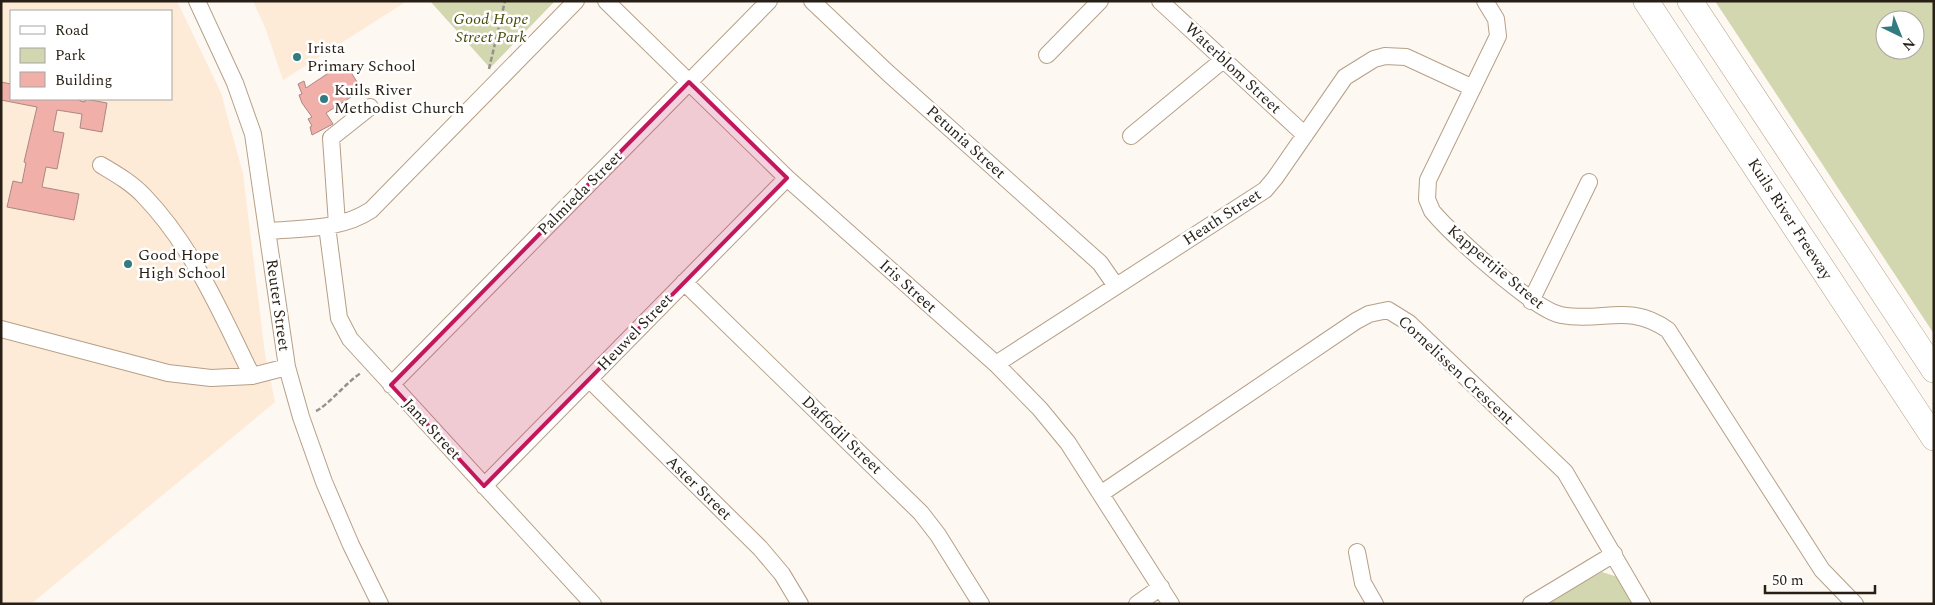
<svg xmlns="http://www.w3.org/2000/svg" width="1935" height="605" font-family="Spectral,serif">
<style>
.built{fill:#fdead7;fill-rule:evenodd}
.green{fill:#d2d7af;fill-rule:evenodd}
.building{fill:#f0afa8;stroke:#ab8783}
.lines{fill:none;stroke-linecap:round;stroke-linejoin:round}
.minor-casing{stroke:#b69f86;stroke-width:18}
.highway-casing{stroke:#b69f86;stroke-width:26}
.path{stroke:#989189;stroke-width:2.5;stroke-dasharray:5 2.5;stroke-linecap:butt}
.minor{stroke:#fff;stroke-width:16}
.highway{stroke:#fff;stroke-width:25}
.marked{fill:#c2185b;fill-opacity:0.2;stroke:#c2185b;stroke-width:4;stroke-linejoin:round}
.poi-dot{fill:#327b80;stroke:#fff;stroke-width:2}
.labels{text-anchor:middle;dominant-baseline:central;stroke-width:5;stroke-linejoin:round;paint-order:stroke}
.park-label{font-size:16px;font-style:italic;fill:#4a4d09;stroke:#fff}
.poi-label{font-size:16px;fill:#271f15;stroke:#fff;text-anchor:start}
.street-label{font-size:16px;fill:#271f15;stroke:#fff}
</style>
<rect width="100%" height="100%" fill="#fdf8f2"/>
<path class="built" d="M1,1H177L221,93L243,174L265,354L275,402L31,604H1ZM11,11H171V99H11Z
M253,1H407L283,80L265,27Z"/>
<path class="green" d="M430,1H555L490,68Z
M1715,1H1934V334ZM1885,20H1915V50H1885Z
M1602,572L1618,577L1635,604H1544Z"/>
<path class="building" d="M347,66L362,90L326,113L333,124L312,135L310,127L312,126L308,119L312,117L302,103L299,95L302,94L298,84L304,81L306,88L336,68L338,71Z
M1,82L11,84V99H80V101L85,102V99L107,103L102,132L80,128L82,114L57,110L53,131L64,133L57,169L46,167L42,187L79,194L74,220L7,207L13,181L22,183L26,163L24,162L37,107L1,100Z"/>
<g class="lines">
<defs>
<path id="minor" d="M197,1L235,83L253,134L287,367L301,417L324,482L351,545L380,604
M606,1L787,178L996,364L1040,409L1068,443L1171,604
M812,1L888,73L1100,263L1116,286
M1160,1L1305,135
M1485,1L1496,19L1498,36L1428,180L1427,199L1432,211C1451,234 1534,310 1561,315C1603,323 1628,302 1668,330L1822,570L1855,604
M1047,55L1100,1
M1131,136L1223,60
M101,165C116,174 132,183 144,196C193,247 221,313 252,376
M337,224L331,138L370,107
M327,226L339,318L350,339L593,604
M268,231C303,228 341,230 371,210L576,1
M684,282L921,513L938,535L981,604
M1531,301L1589,182
M1,329L168,373L211,378L252,376L287,367
M996,364L1265,190L1275,178L1345,77L1374,59L1385,56L1406,57L1473,88
M589,379L760,548L782,574L800,604
M391,385L769,1
M484,486L787,178
M1102,493L1356,321L1369,314L1388,310L1409,323L1565,472L1642,604
M1357,552L1363,583L1375,604
M1137,604L1161,587
M1531,604L1614,554"/>
<path id="highway" d="M1646,1L1934,438
M1690,1L1934,370"/>
</defs>
<use href="#minor" class="minor-casing"/>
<use href="#highway" class="highway-casing"/>
<path class="path" d="M489,69L505,1
M316,411C326,407 348,381 361,373"/>
<use href="#minor" class="minor"/>
<use href="#highway" class="highway"/>
</g>
<path class="marked" d="M689,82L787,178L484,486L391,385Z"/>
<g class="poi-dot">
<circle cx="297" cy="57" r="5"/>
<circle cx="324" cy="99" r="5"/>
<circle cx="128" cy="264" r="5"/>
</g>
<g class="labels">
<g class="park-label">
<text x="491" y="19">Good Hope<tspan x="491" dy="18">Street Park</tspan></text>
</g>
<g class="poi-label">
<text x="307" y="48">Irista<tspan x="307" dy="18">Primary School</tspan></text>
<text x="334" y="90">Kuils River<tspan x="334" dy="18">Methodist Church</tspan></text>
<text x="138" y="255">Good Hope<tspan x="138" dy="18">High School</tspan></text>
</g>
<g class="street-label">
<text transform="translate(1233 68) rotate(43)">Waterblom Street</text>
<text transform="translate(966 142) rotate(42)">Petunia Street</text>
<text transform="translate(580 193) rotate(-45)">Palmieda Street</text>
<text transform="translate(1222 217) rotate(-33)">Heath Street</text>
<text transform="translate(1790 219) rotate(57)">Kuils River Freeway</text>
<text transform="translate(1496 267) rotate(40)">Kappertjie Street</text>
<text transform="translate(908 286) rotate(42)">Iris Street</text>
<text transform="translate(278 305) rotate(82)">Reuter Street</text>
<text transform="translate(635 332) rotate(-46)">Heuwel Street</text>
<text transform="translate(1456 370) rotate(43)">Cornelissen Crescent</text>
<text transform="translate(432 429) rotate(47)">Jana Street</text>
<text transform="translate(842 435) rotate(44)">Daffodil Street</text>
<text transform="translate(699 488) rotate(44)">Aster Street</text>
</g>
</g>
<rect width="1935" height="605" fill="none" stroke="#271f15" stroke-width="5"/>
<rect x="10" y="10" width="162" height="90" fill="#ffffff" stroke="#a9a5a1"/>
<rect x="20" y="26" width="25" height="8" fill="#ffffff" stroke="#a9a5a1"/>
<text x="55" y="35" font-size="15" fill="#271f15">Road</text>
<rect x="20" y="48" width="25" height="15" fill="#d2d7af" stroke="#a9a5a1"/>
<text x="55" y="60" font-size="15" fill="#271f15">Park</text>
<rect x="20" y="72" width="25" height="15" fill="#f0afa8" stroke="#a9a5a1"/>
<text x="55" y="85" font-size="15" fill="#271f15">Building</text>
<g transform="translate(1900 35) rotate(137)"><circle r="24" fill="#ffffff" stroke="#a9a5a1"/>
<path d="M0-4L9 19L0 12L-9 19Z" fill="#327b80"/>
<text y="-8" font-size="14" font-weight="bold" text-anchor="middle" fill="#271f15">N</text>
</g>
<path d="M1765 585v8h110v-8" fill="none" stroke="#271f15" stroke-width="2.5"/>
<text x="1772" y="585" font-size="15" fill="#271f15" stroke="#ffffff" stroke-width="4" paint-order="stroke">50 m</text>
</svg>
